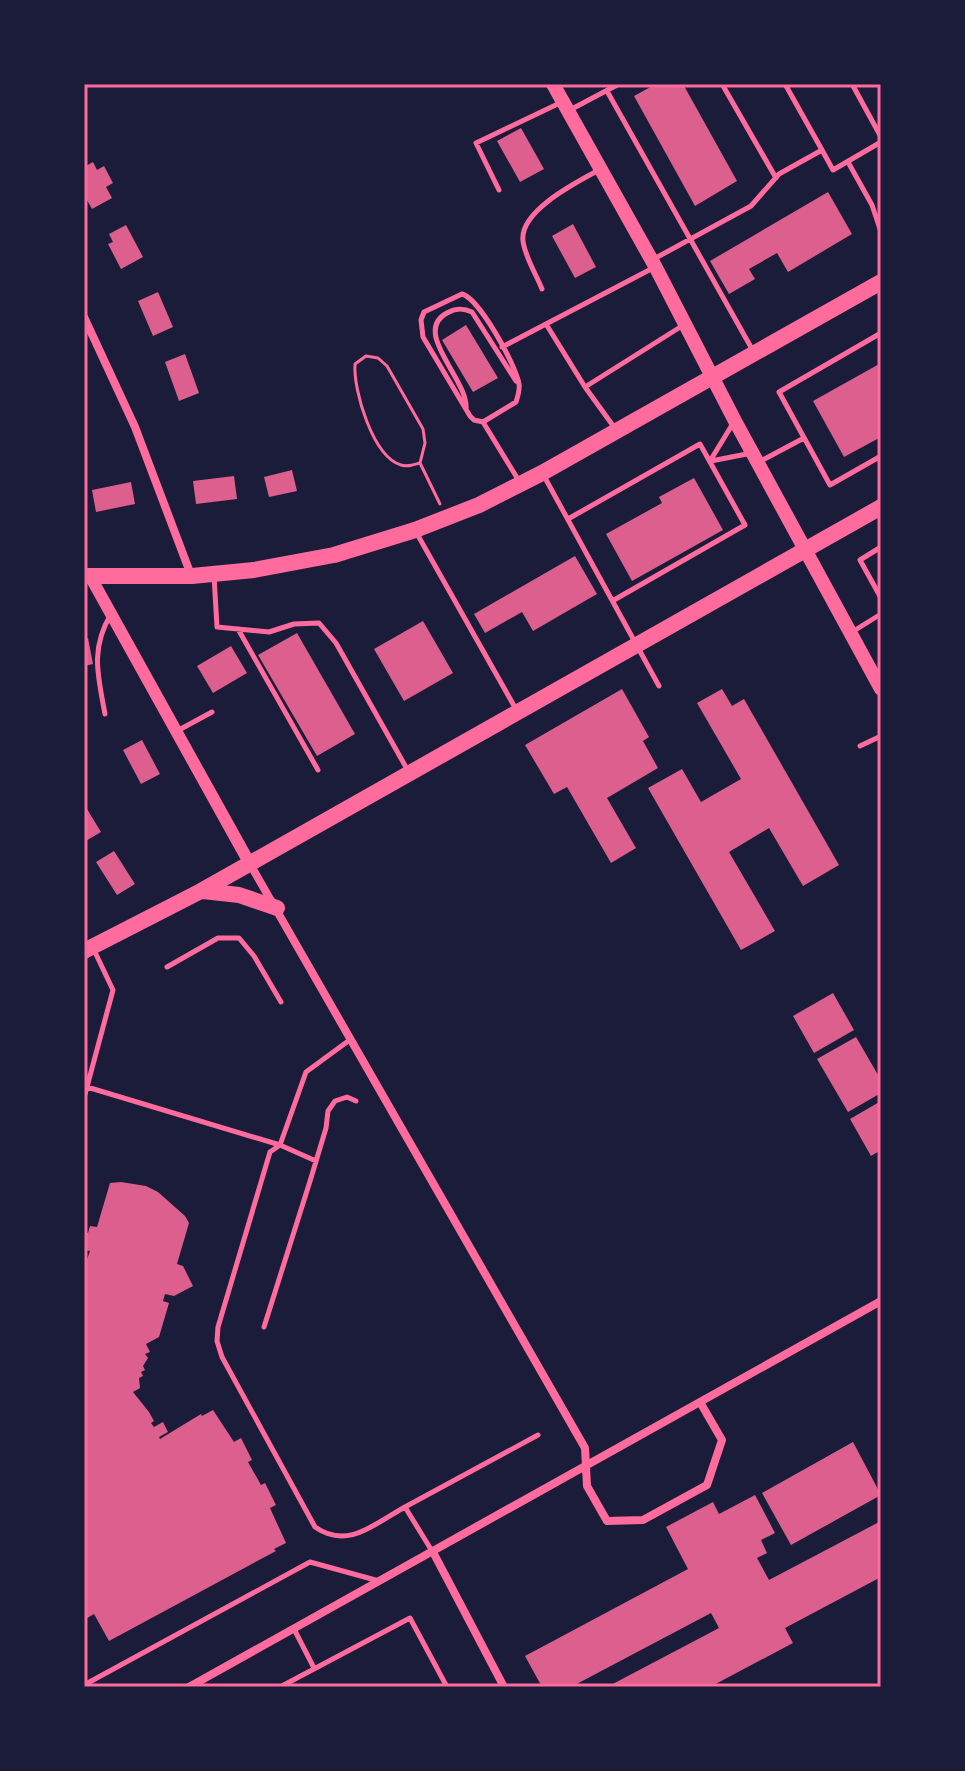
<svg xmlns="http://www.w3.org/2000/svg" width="965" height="1771" font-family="'Titillium Web',sans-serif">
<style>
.building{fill:#dd5f8e}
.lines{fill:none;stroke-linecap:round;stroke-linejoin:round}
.path{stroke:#ff6b9d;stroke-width:3}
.service{stroke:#ff6b9d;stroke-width:5}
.minor{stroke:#ff6b9d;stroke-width:8}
.tertiary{stroke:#ff6b9d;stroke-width:12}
.secondary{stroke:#ff6b9d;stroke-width:14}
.primary{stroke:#ff6b9d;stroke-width:16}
.neatline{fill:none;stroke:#ff6b9d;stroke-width:3}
</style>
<rect width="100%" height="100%" fill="#1b1b3a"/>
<path class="building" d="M656,84H683L737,181L695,206L634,96Z
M521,128L544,169L520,182L497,141Z
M93,162L97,170L104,166L113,183L106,187L112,198L92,209L84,195V167Z
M828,192L852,234L788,272L777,253L749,269L755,279L729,294L710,261Z
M573,224L596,267L575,278L552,236Z
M126,225L143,257L121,269L108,244L113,242L109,234Z
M158,292L173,327L153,336L138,301Z
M466,325L498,378L473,392L442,340Z
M185,354L199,393L179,401L165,362Z
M881,363V437L844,457L813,401Z
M292,470L297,491L269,497L264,477Z
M234,476L237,499L196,504L193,481Z
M694,478L723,530L632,581L606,534L662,503L659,497Z
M131,482L135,504L96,512L92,490Z
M575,556L597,594L533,631L522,612L485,633L474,614Z
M423,621L453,673L404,701L374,649Z
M297,633L355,734L317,756L258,655Z
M88,638L93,664L84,666V639Z
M231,646L247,673L213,693L197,666Z
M622,689L649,737L643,741L658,768L607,798L636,848L611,863L567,787L554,794L525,745Z
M722,689L732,706L744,699L839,865L803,886L769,828L729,852L775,931L741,950L648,788L682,769L701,802L741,779L697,703Z
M142,740L160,774L141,784L123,750Z
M84,804L101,832L84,842Z
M114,851L135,884L117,895L96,862Z
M833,993L854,1030L814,1053L793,1016Z
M856,1037L881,1080V1093L848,1112L817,1059Z
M881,1101V1150L871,1156L850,1119Z
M121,1182L146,1186L158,1192L185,1216L189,1223L177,1264L183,1266L193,1286L174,1296L165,1294L163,1301L169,1303L159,1337L146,1344L150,1352L145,1354L148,1358L143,1366L145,1370L141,1372L143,1376L139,1378L140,1388L133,1392L149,1412L154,1421L151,1423L154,1427L163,1422L168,1432L159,1437L160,1439L201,1414L202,1416L213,1410L234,1442L241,1438L252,1460L248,1462L261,1485L265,1483L276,1505L270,1508L286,1543L274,1549L276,1551L109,1641L94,1614L84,1620V1268L90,1251L84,1250V1232L88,1233L90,1226L97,1227L110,1183Z
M853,1442L881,1495L791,1545L762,1493Z
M755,1495L775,1533L761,1540L767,1553L757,1558L769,1580L881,1521V1577L785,1628L793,1643L710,1687H607L719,1628L711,1613L571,1687H542L525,1656L688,1569L666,1527L713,1502L719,1514Z"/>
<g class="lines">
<path class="path" d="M420,463C413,465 408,467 401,465C373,457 353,390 355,364L366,356L378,358L387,366L423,429L425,443L420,463L440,504"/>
<path class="service" d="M722,84L776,178
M785,84L822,150
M852,84L881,137
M607,91L752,349
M568,111L619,84
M848,162L872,205L881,232
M499,190L476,143L562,102
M652,260L751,206L779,174L822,150L833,170L881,142
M542,289C536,274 525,257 523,241C519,211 577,182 599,170
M881,333L779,392L830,485L881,456
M502,347L546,324
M585,387L682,326
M466,409C469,380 411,332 447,313C456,308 463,308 472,312L516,381
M483,422L516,402C518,396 520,390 519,384C516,365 479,298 462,294L424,312L421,320L423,337L470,416L474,420L483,422L519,481
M614,427L585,387L546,324L655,267
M710,461L732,425
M711,461L752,453
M759,462L804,438
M544,476L659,686
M568,519L700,444L745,525L614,600
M416,532L517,711
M881,547L860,560L881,598
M214,576L217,627L269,632L294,624L319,623L336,643L407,769
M238,629L318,770
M852,632L881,614
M105,714C98,676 90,649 111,614
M177,731L212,712
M860,746L881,736
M167,967L218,938H239L254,956L281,1002
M87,1087L280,1145L306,1072L351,1039
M84,1098L113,990L93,948
M316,1161L280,1145L270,1152L218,1327L217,1341L222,1357L315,1527C348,1550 374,1524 405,1507
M264,1327L311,1178L326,1128L328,1111L335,1101L347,1097L356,1101
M432,1551L405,1507L538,1435
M294,1629L314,1668
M84,1685L310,1562L379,1581
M280,1687L410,1618L447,1687"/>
<path class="minor" d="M84,317L135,427L191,575
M250,864L585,1448L587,1486L607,1521L643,1520L707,1485L722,1440L700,1402
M433,1552L504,1687
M189,1687L881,1301"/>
<path class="tertiary" d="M90,576L250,864"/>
<path class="secondary" d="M553,84L655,266L735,421L881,689"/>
<path class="primary" d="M84,576H192L254,570L334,555L415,530L479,505L542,473L881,282
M203,891L239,895L277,908
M84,951L201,891L881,507"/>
</g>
<rect width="965" height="1771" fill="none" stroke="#1b1b3a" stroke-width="172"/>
<rect x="86" y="86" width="793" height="1599" class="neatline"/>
</svg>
